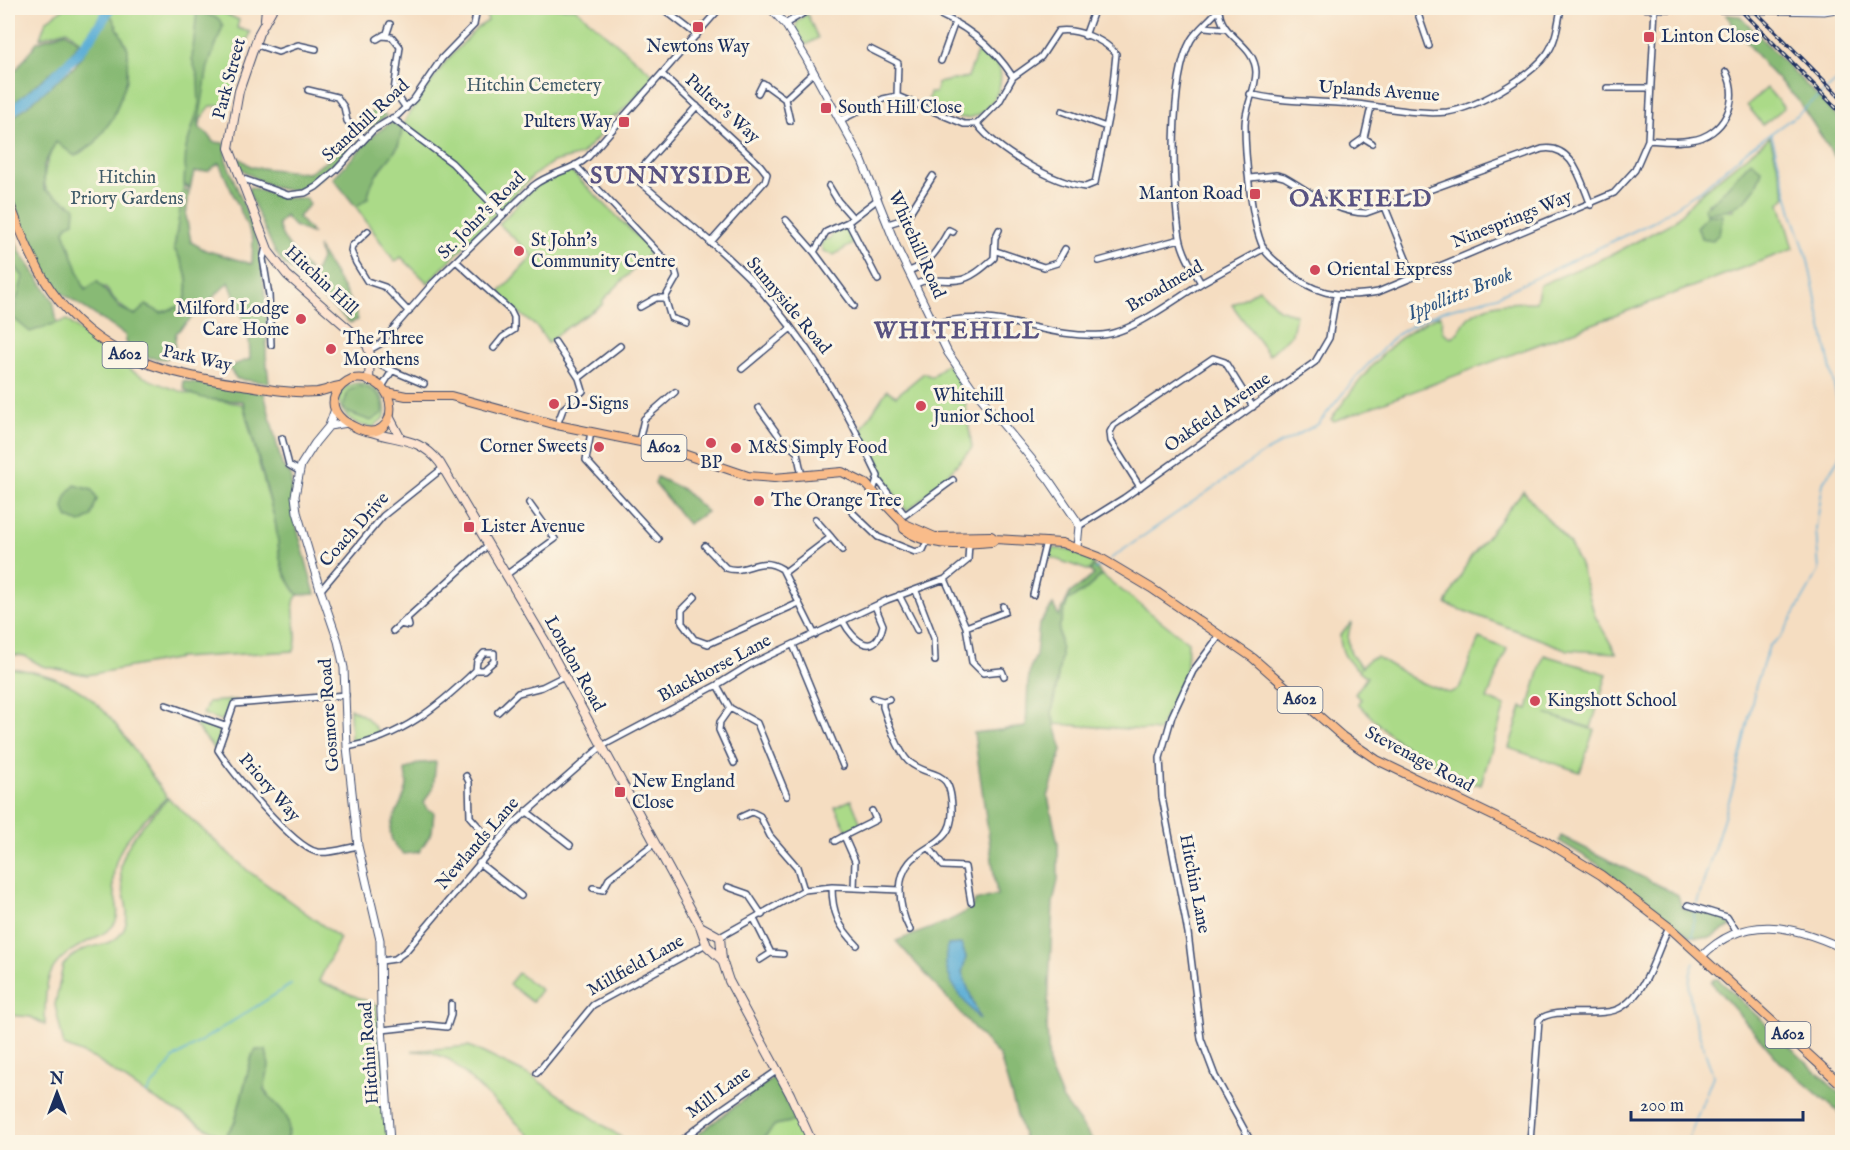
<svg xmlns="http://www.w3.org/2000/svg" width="1850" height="1150" font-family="'IM FELL English',serif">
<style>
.green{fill:#abda88;stroke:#638473;stroke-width:1.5;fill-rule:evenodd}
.forest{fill:#88ba74;stroke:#527469;stroke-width:1.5}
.water{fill:#5baed6;stroke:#3b6e9a;stroke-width:1.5}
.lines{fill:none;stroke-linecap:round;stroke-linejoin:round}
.stream{stroke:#5baed6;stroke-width:1.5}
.river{stroke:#5baed6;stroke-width:10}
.minor-casing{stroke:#3c496d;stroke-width:8}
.tertiary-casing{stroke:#3c496d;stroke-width:9}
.secondary-casing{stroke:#3c496d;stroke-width:10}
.primary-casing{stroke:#3c496d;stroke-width:10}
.minor{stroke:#fff;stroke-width:5}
.tertiary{stroke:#fff;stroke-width:7}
.secondary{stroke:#fde4d0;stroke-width:8}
.primary{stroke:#f9bc8a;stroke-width:8}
.rail-casing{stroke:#1b2f5e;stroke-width:4}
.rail{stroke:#fcf5e5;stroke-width:1.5;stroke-dasharray:4.5;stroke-linecap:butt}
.poi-dot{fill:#d1495b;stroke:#fcf5e5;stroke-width:2}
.labels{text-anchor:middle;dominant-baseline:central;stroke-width:6;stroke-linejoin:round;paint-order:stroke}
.shield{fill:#fcf5e5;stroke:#5e6a86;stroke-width:1.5}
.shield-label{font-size:16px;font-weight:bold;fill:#1b2f5e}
.poi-label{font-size:18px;fill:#1b2f5e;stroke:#fcf5e5;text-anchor:start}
.street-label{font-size:18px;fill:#1b2f5e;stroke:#fcf5e5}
.park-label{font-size:18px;fill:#3f5a68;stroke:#fcf5e5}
.water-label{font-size:20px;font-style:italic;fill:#2e5582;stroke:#fcf5e5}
.district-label{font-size:24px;font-weight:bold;letter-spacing:1.5px;fill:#595382;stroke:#fcf5e5}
</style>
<rect width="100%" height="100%" fill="#fcf5e5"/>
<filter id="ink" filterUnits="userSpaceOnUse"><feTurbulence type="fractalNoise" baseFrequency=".0167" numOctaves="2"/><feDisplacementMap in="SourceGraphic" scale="12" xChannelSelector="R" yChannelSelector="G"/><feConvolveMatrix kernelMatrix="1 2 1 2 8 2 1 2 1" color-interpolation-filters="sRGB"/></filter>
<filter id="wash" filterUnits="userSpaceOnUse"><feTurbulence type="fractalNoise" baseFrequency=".008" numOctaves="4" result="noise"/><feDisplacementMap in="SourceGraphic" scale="24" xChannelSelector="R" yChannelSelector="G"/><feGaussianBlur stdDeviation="1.35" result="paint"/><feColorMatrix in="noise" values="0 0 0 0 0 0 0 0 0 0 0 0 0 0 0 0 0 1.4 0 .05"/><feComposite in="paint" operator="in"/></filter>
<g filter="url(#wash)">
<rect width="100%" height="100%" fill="#f5ddc1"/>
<path class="green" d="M64,8H213L239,20L237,28L250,32L228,106H210L201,119L190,190L184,186L174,249C186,265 192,286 183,305C143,319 131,324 105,287L85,290L63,231L67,225C43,188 36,183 56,141L113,118C126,83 135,65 117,29C114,21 112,15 104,10L82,43L67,30L40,38L46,21Z
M489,8H575L655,76L654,79L617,116H613L603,127V132L581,155L553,162L534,175L428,283L401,257L395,262L356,207L367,198L370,183L398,147L402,128L408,115L446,61L477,28L488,21L485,12Z
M807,14L818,38L806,45L796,30L797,21Z
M979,47C984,51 994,57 997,63C1009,83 990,116 967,118C953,119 939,109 927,104L930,93H935L938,83L968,77Z
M1767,88L1784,108L1763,125L1747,105Z
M1770,137L1786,196L1780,203L1793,249L1334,421L1331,419C1361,378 1392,333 1441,315L1443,332L1451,338C1462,332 1461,324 1469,317C1490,300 1511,303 1536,302L1540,285L1615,253L1673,222L1702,192ZM1751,162L1733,210L1706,213L1708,203L1715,200Z
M566,172L573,173L652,251L603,300L602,305L560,332L548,343L538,328L497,295L533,256L499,224L535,186Z
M842,227L850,231L856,242L834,255L823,251L821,244L824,239H830L833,232Z
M8,256L23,276V285L57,323L67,320C81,331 92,344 105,354C147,384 193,399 243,404C253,441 263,479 274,516C283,551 272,560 298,595C287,605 301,632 294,651L180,658L87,675L42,666L25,656L8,654Z
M1259,289L1279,309L1296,315L1292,334L1269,355L1232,305Z
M947,363L963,388L972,448L934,489L907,511L891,489L861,430L887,390L896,396L924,373L932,377Z
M359,383C379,386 388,398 385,417L373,427C342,427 322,387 359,383Z
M1523,491L1569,543L1580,565L1595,616L1616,653L1568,650L1446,604L1470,558Z
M1053,548L1072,551L1094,562L1090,571L1047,556L1049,550Z
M1102,575L1188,642L1187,667L1159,731L1055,724L1052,714L1061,656L1059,628L1068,599L1083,592Z
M1352,622C1345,639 1347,654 1362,667L1359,670L1369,659L1377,657L1417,681L1449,693L1459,689L1479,638L1507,649L1487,699L1505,706L1481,784H1469L1455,777L1454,773C1409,751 1392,741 1358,703L1361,699L1355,694L1367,677C1352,665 1340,658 1340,635Z
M1544,655L1607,674L1591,728L1546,714L1594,730L1580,772L1509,748L1522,707L1528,709Z
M8,668C102,677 117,731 167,797C142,823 112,844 113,884C113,897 121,908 116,921C112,930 103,933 95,938C47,961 45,973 45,1025L31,1017L8,1015Z
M236,700L231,704L222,721L203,714L208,702Z
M350,708L366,717L379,732L378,736L355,743L351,740Z
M200,720L220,729L216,751L195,725Z
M168,798L247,870L340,938L319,981L376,1005L384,1065L388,1142H285L289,1131L264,1090L265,1075L252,1056L235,1122L224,1138L148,1095L93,1058L64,1046L55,1005L63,965C69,959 76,952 85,949C95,945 110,945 119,936C138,916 117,888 121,865C127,837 150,819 168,798Z
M851,800L861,824L847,831L835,807Z
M518,973L541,990L532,1002L509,984Z
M469,1046L531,1076L628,1142H537L450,1060L431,1052L412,1051Z
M795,1121L804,1142H760L775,1125Z"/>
<path class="forest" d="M197,10L219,19L223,26L208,66L198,127L209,135L213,142L224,143L226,160L259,244L267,312L266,355L269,383L237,379L228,367L250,359L249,334L229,282L176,333L174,352L166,359L144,357L127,345L125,335L56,289L29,243L8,189V122L75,66L110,13L128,49L127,80L113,118L95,143L75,156L56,142L44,165V189L75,207L74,222L67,225L64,231L85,290L97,281L120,308L135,315L146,305L161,313L183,305C192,286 186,266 174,249L183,190L189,192L186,216L191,242L205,250L252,264L253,239L219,163L208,171L194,172L190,188L184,184L186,148L199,106L198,77L192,59Z
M1726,15L1740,16L1842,122V168L1797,99L1766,67Z
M66,32L79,42L67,59L8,108V65L17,69L37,42Z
M375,110L387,116C376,124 364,132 354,142C326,171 310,205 264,183C254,178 245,173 238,165L239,158L252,167L308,173L330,159L347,136L365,127L371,112Z
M392,122L402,128C400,161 372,165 368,198L356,207L333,178L376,133Z
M1751,161L1762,170C1754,200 1737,211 1707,213L1704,208L1715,200Z
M250,187L287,198H306L310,204L298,217L313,234L294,226L285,216L278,224C284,247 301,258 313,276L321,259L318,247C330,270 352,297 358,320L350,323L282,262L274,250L248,191Z
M1708,215H1723L1719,233L1713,240L1701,238L1697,226Z
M8,221L20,252L53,300L57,323L30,332L12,317L23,277L8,256Z
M183,381L264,393L282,465L291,475L293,513L315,594L298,595C273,561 282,552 274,517C264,478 253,440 243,401C224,400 199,402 184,389Z
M359,386C373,388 386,397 383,413L371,421L349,413L343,408L348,391Z
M657,477L682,489L707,512L688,524L655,484Z
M75,485L92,490L97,499L91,517L80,523L68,518C60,505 65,495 75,485Z
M1093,565L1102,575L1083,592L1068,600L1059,628L1061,656L1052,714L1062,750L1048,797L1058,844V880L1053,903L1047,1027L1049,1067L1063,1100L1094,1142H1025L1000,1057L896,941C911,935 973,916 975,901L997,895L974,733L1026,727L1028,684L1030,668L1036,656L1039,624L1053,605L1059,616L1070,593L1094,575L1090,571Z
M436,762L433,788L424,802L427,809L434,812L432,832L419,852L404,854C373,832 404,809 407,785C407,781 405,775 405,770L419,763Z
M1561,836L1678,895L1682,908L1725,918L1731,926L1710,938L1689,936L1596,863L1559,841Z
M1714,979H1718L1842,1096V1115L1780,1062L1711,982Z
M256,1050H266L269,1066L264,1090C279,1111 296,1113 285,1142H232L224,1138L235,1122L252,1056Z
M775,1076L795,1121L775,1125L760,1142H704L698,1134Z"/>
<path class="water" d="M961,944L966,957L962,973L980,1020C962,998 938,975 948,945Z"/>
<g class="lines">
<path class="stream" d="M1771,133L1793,216L1807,256L1842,423
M1110,559L1265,452L1318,424L1357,376L1396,335L1423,319L1443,311L1497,296L1653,222L1701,190L1750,148L1798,114L1842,77
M1095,569L1104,563
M1697,903L1733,788L1756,685L1769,646L1781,637L1819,571L1816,529L1823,483L1842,453
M1693,936L1694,913
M146,1094L174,1058L292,984
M1687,1142L1713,1076C1704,1044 1679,995 1694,963"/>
<path class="river" d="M8,114C51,80 82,57 110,8"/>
</g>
</g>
<g filter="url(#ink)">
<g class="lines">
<defs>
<path id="minor" d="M662,8L697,35
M924,8C961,22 992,44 1013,77
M1219,8C1219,37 1255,43 1256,72C1256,90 1245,107 1245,125C1245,154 1251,222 1263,247C1266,255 1276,261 1282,267C1311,294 1339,299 1378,292L1614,193L1635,170L1648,140L1655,8
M1416,8L1429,46
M785,24L812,8
M1205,27L1226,29
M382,36L387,33L390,24
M1085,36L1095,8
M377,39L382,36L392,37L400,47L394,91L406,108
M254,44L278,52L298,45L316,49
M870,49L898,63L897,96
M941,61L955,22
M663,75L760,165L767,174L765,181L710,243
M1607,88H1650
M308,90L337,97L344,107L347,121L364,139
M758,93L763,83L785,99
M1250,94C1285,103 1320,101 1356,104C1386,107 1416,115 1447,112C1476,108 1528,78 1546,55C1556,42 1558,24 1561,8
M697,106L639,171L640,182C678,215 720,247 754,283C807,340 845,406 878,476L873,491
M1062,111L1106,127
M392,118L452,163L503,215
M841,120L883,99L897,96L964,124H977L999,102L1013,77L1041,57L1058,31C1076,28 1106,40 1116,54L1111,103L1095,183L1085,187C1051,182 998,151 977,124
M790,121L785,99L814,72
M1364,138L1372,143
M1648,140C1662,141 1677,143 1691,140C1724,136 1741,100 1726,72
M1354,145L1364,138L1371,107
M575,165L675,270L677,277L665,298H656L640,307
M241,178L288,195L305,193L316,187L336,170L373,130L398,115L414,99L442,58L474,25L477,8
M1250,178L1276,175L1284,177C1311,192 1335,213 1366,213L1542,149C1573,143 1581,182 1591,205
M829,186L838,201L853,218
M1385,207L1413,276
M786,220L814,252
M848,222L878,280
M888,224L904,219L909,214L933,176
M368,231L352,246L351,251L356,263L367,281L385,287L409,312
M266,247L263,259L269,295L271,345
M996,251L1044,267L1057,263L1065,249
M1099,261L1180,239
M457,262L511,311L514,317V330L503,337L494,348
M909,271C930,264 939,248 949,230L953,232
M1201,283C1193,269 1183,254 1180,237C1172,193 1169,79 1191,40C1196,31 1211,19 1218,10
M916,284C930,277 943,282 958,280C971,279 985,266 994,258L995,238L999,230
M665,298L671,318L686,323
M854,306L814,252L826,232L848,222L878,199
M935,324C1000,306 1041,339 1102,335C1132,333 1177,298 1203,282C1223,271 1243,260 1263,249
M555,342L579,378
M369,350L380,344L433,283L533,186C550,172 573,171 588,157L720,8
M382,366L424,384
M742,369L791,328
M382,387L392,371
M759,408L779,436L797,452L802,476
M557,425L563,409L583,391L579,378L620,346
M591,432L586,460L658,539
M282,438L289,465L299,471
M639,441L644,419L675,392
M878,480L905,515L953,480
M1140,487L1111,441L1110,432L1114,425L1213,358L1225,362L1253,407
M852,512L878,537L915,552L923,550L928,539
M815,519L831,537
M1079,526L1124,498L1315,362L1329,338L1336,296
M705,546L726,568C748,575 758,554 782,569L815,635
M785,572L831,537L842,550
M506,575L555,539L529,503
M945,579L966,627L1005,612L1003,606
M320,591L383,516L443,468
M916,591L934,638L935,661
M899,595L917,630
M1033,595L1046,541
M695,597L682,610V623L694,639L708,644L799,603
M843,621C854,643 876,658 883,625L875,606
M400,624L409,626L407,618
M966,627L972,662L983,673L1002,671L1004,676
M393,631L488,545
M1220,635L1193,671L1172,716L1160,758L1162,797L1188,933L1201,1039L1215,1076L1251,1142
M793,645L843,766
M717,685L730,708L757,723L787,796
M346,695L234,704L218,750C232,772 293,847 317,852C329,854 346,848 358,846
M873,698L883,701
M889,699L883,701V707C887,720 899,752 908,761C931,781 952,764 952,811C953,855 902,840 900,890C900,905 903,917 910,930
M166,705L225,726
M730,708L720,722L719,730L734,763
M498,712L518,693L542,687L564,676
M347,747C400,738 438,707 476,670L477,661L484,653H494V661L484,670H476
M466,776L469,782L470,817L495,845
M526,811L570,845
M741,817L752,812L760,816L770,836L797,867L804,890
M835,841L844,836
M929,847L943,866L965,867L971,902
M479,863L521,896
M728,887L748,894L762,915
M832,887C832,913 839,927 857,945
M593,888L603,890L610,877L655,843
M854,888L855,861L844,836L876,820L872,811
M1688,905L1727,917L1737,932
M754,919L771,953L783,954
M720,937L804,890L832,887L900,890
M760,960L771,953
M381,961L395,959L406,951L512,825L602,746L717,685L751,664L887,600L945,579L968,560L969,543
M382,1030L428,1025L447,1027L451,1015V1004
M537,1073L593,1005L706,944
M679,1142L719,1111L778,1070
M1530,1142L1539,1020C1555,1005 1602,1020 1622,1007C1649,990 1655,953 1669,927"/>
<path id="tertiary" d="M770,8L785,24L806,58L862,161L897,248L948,353L971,386L1049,480L1077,521L1079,526L1077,547
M1646,8L1824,11L1842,8
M335,409L329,426L315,443L301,465L295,496L297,512L319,586L338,641L344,668L347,747L358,846L380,940L381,1013L390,1142
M329,426L348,423
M1702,956C1745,913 1792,925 1842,948"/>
<path id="secondary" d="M273,8L259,33L239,91L229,148L269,252L287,275L367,345L370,354L369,381
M265,19L266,8
M390,418L400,437
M371,432C398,441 420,437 440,463L544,639L700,926L707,946L722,960L729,981L790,1094L812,1142
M700,926L720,937L722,960"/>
<path id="primary" d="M8,199C20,230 32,262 51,290C97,356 161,373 236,384C262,388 291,394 317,392C325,391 332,387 339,386
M352,379C404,372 400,446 359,429C352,426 344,422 339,416C327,402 337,385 352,379Z
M387,392L406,396H451L557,425L660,446L748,476L774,478L842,472L866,484L903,523L904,529C929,549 961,544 992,542L995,539
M903,523L935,537L991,536L995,539L1062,543L1099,557L1151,588L1253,658L1343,737L1377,760L1547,842L1601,875L1669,927L1842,1085"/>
</defs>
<use href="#minor" class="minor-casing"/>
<use href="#tertiary" class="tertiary-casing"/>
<use href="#secondary" class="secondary-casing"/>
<use href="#primary" class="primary-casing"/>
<use href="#minor" class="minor"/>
<use href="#tertiary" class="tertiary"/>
<use href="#secondary" class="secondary"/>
<use href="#primary" class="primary"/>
<defs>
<path id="rail" d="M1739,8L1842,114
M1752,8L1842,99"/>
</defs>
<use href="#rail" class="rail-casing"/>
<use href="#rail" class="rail"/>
</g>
</g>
<g class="poi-dot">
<rect x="692" y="21" width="12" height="12" rx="3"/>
<rect x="1643" y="31" width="12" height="12" rx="3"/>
<rect x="820" y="102" width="12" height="12" rx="3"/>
<rect x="618" y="116" width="12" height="12" rx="3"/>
<rect x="1249" y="188" width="12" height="12" rx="3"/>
<circle cx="519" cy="251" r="6"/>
<circle cx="1315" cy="270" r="6"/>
<circle cx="301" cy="319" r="6"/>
<circle cx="331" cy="349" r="6"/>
<circle cx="554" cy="404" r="6"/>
<circle cx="921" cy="406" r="6"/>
<circle cx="711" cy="443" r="6"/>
<circle cx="599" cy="447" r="6"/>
<circle cx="736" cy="448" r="6"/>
<circle cx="759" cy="501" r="6"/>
<rect x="463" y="521" width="12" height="12" rx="3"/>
<circle cx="1535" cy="701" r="6"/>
<rect x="614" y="786" width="12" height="12" rx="3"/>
</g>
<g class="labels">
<g class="shield">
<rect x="102.5" y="342" width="45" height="26" rx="4.5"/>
<rect x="641.5" y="435" width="45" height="26" rx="4.5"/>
<rect x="1277.5" y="687" width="45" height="26" rx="4.5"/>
<rect x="1765.5" y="1022" width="45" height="26" rx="4.5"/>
</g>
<g class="shield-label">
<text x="125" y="355">A602</text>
<text x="664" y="448">A602</text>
<text x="1300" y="700">A602</text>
<text x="1788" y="1035">A602</text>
</g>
<g class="poi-label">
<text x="1661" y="37">Linton Close</text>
<text x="698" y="47" text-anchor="middle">Newtons Way</text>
<text x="838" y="108">South Hill Close</text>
<text x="612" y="122" text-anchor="end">Pulters Way</text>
<text x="1243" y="194" text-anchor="end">Manton Road</text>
<text x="531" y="241">St John's<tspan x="531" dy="21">Community Centre</tspan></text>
<text x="1327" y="270">Oriental Express</text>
<text x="289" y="309" text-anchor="end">Milford Lodge<tspan x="289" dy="21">Care Home</tspan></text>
<text x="343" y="339">The Three<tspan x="343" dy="21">Moorhens</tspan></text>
<text x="933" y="396">Whitehill<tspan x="933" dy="21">Junior School</tspan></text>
<text x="566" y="404">D-Signs</text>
<text x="587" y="447" text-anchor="end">Corner Sweets</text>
<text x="748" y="448">M&amp;S Simply Food</text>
<text x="711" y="463" text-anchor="middle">BP</text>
<text x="771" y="501">The Orange Tree</text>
<text x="481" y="527">Lister Avenue</text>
<text x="1547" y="701">Kingshott School</text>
<text x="632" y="782">New England<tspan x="632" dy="21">Close</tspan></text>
</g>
<g class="street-label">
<text transform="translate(230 79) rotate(-75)">Park Street</text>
<text transform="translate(1379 92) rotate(4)">Uplands Avenue</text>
<text transform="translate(722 109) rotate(42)">Pulter's Way</text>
<text transform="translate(366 121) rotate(-43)">Standhill Road</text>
<text transform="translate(482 216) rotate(-45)">St. John's Road</text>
<text transform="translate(1512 220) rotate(-22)">Ninesprings Way</text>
<text transform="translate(916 245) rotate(66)">Whitehill Road</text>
<text transform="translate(321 281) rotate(43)">Hitchin Hill</text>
<text transform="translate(1165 287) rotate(-30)">Broadmead</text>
<text transform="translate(788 306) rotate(50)">Sunnyside Road</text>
<text transform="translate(197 359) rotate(12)">Park Way</text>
<text transform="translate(1218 413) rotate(-35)">Oakfield Avenue</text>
<text transform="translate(355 530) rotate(-48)">Coach Drive</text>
<text transform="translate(574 664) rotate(61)">London Road</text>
<text transform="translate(715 669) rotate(-28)">Blackhorse Lane</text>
<text transform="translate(330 715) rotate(-94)">Gosmore Road</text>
<text transform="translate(1419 760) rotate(28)">Stevenage Road</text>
<text transform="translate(269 788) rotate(49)">Priory Way</text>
<text transform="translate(478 844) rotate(-49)">Newlands Lane</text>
<text transform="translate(1194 884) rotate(79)">Hitchin Lane</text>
<text transform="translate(636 966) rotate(-29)">Millfield Lane</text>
<text transform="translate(370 1053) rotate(-94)">Hitchin Road</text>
<text transform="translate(719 1093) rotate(-36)">Mill Lane</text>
</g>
<g class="park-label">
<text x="534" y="86">Hitchin Cemetery</text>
<text x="127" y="178">Hitchin<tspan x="127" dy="21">Priory Gardens</tspan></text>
</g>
<g class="water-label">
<text transform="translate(1460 294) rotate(-22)">Ippollitts Brook</text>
</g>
<g class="district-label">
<text x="671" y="176">SUNNYSIDE</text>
<text x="1361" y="199">OAKFIELD</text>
<text x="957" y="331">WHITEHILL</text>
</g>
</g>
<rect width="1850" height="1150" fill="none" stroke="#fcf5e5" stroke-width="30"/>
<g transform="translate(57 1093)" stroke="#fcf5e5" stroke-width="4.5" paint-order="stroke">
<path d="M0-4.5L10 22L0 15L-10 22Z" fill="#1b2f5e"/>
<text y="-9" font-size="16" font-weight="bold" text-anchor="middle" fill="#1b2f5e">N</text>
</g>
<path d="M1631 1111v9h172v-9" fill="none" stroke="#1b2f5e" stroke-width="3"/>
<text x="1640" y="1111" font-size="18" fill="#1b2f5e" stroke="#fcf5e5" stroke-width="4.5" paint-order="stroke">200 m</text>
</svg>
